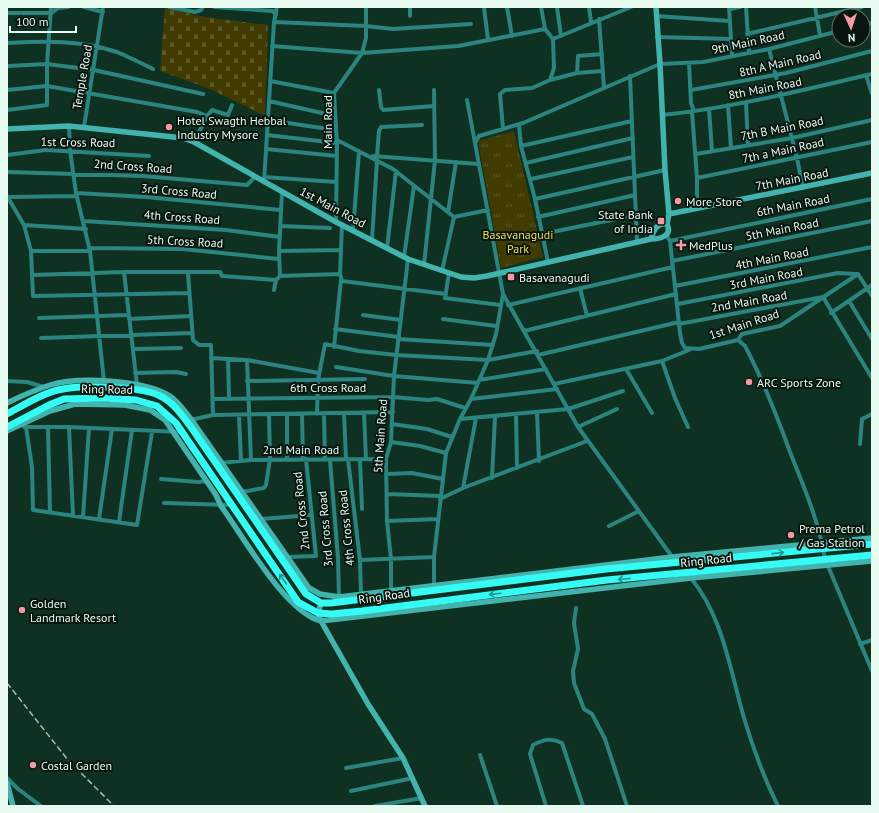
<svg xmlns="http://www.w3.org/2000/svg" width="879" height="813" font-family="'PT Sans',sans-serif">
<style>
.cemetery{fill:url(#cemetery-stones)}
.park{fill:url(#park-tufts)}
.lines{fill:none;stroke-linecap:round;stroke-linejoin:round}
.street{stroke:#2b8480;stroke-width:4}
.secondary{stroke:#43b3ad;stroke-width:5.5}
.highway{stroke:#34fcf4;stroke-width:7}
.rail{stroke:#a4bcb0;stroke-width:1.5;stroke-dasharray:6 3;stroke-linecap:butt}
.oneway{stroke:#20948d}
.poi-dot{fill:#f49aa1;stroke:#08160f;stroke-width:1.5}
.labels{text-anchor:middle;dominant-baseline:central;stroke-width:4;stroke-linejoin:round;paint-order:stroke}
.street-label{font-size:12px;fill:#e7faef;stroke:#08160f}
.poi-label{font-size:12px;fill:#e7faef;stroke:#08160f;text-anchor:start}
.park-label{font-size:12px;fill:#eede56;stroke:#08160f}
</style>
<defs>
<pattern id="cemetery-stones" width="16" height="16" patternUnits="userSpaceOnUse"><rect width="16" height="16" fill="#413b01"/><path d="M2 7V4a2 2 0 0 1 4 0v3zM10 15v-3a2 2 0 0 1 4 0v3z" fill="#5c5826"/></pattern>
<pattern id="park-tufts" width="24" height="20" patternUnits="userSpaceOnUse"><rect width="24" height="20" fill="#413b01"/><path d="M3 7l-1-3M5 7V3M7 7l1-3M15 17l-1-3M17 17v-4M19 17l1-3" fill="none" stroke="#5c5826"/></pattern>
</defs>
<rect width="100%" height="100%" fill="#0f3122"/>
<path class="cemetery" d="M165,8L205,17L268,25L265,116L210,89L160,71Z"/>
<path class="park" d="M514,131L543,257L501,268L478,141Z"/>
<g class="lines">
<path class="street" d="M84,7L103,12
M169,7L195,12L201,10L203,7
M214,7L273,11L276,15
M410,7V16
M484,7L488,40
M507,7L512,36
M557,7L561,36
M589,7L591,22
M729,7L732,55
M746,7L749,52
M815,7L820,35
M730,9L740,7
M7,13H51L58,8L68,7
M656,16L730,21
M599,19L604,88
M274,22L366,26L393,29L471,24
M863,25L872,23
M747,34L862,7
M657,37L731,39
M553,39L631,7
M7,43C45,41 81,40 117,52C129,57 141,63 153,69
M272,46L362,53L458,46L545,29
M769,49L797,158L803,188
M689,63L691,103L694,111
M7,66L47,64L94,70L203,94
M577,73L578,56L602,54
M866,75L872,94
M630,76L637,242
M550,80L577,73L602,71
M270,81L334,93
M7,90L47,86L197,112L207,116L194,142
M379,90L381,107L383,110L434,106
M691,90L786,73L872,51
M467,100L475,143
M269,101L335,116
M746,102L748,145
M728,105L731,148
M709,109L712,151
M7,110L47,105V64L51,7
M692,112L697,178V209
M662,115C733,108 802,90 872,74
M207,116L212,110L228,115L232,105
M268,120L335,130
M519,125L521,146L535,199L548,262
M69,126L70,150L76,193L90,251L104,381
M84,127L103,7
M503,129L500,94L505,90L532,88L550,80L554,68L553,39L545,29L541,7
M267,135L337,143
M337,140L393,169L454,217
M521,146L632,121
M266,149L337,156
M696,154L792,138L872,120
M7,155L46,150L149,156
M373,156L478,164
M377,156L379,131L381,127L422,125
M526,163L633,138
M7,172L143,176L247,185L255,177
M264,177L336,182
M697,178L872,142
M531,179L633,157
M264,182L274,22L277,7
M76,193L146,197L281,210
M7,196L24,225L31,251L33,296L189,293
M9,197L77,196
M535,199L665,170
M448,212L456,162
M454,217L488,210
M538,217L635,195
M84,221L226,230L280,237
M336,222L337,143L334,93L362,53L366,38V7
M24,225L86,229
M342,225L340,274L342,281L446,294
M280,226L330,228
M353,231L359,151
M542,234L636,215
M667,236L670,241L680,333L682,343L685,348L699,349L738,340L742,334L780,326L858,274L872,296
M372,240L377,160
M670,241L872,199
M90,248L183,249L279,259
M387,248L396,171
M31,251H90
M279,251L341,250
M404,257L414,186
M672,261L872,221
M424,265L435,160L434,90
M442,271L454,217
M124,272L137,385
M188,273L193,340L199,345H211L213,415
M449,273L445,298L500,305
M33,275L124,272H220L222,276L276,280
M280,276L340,274
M675,286L872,247
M580,288L587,316
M274,290L276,280L280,276L279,251L282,192
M849,301L872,339
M678,304L838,273L857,274
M508,305L673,267
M831,313L872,285
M363,315L401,320
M39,318L128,315
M129,319L191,316
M443,319L496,326
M679,324L823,297L872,378
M335,329L399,337
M524,331L676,294
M41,338L192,333
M398,339L493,345
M738,340L745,346C763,380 777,416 790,452C804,487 819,522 825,559L872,671
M334,347L341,280
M133,349L181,348
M538,355L679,322
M211,358L247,360L319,373
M228,359L229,398
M247,360L251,460
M662,361L675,398L688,427
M336,367L394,376L478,383
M626,369L652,413
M135,373L176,372L186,374
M479,380L546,369
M7,381L27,382L44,387
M247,381L365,379
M554,384L662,361L689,350
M213,399L393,397L428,400L437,399L465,408
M471,399L557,389
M537,412L539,461
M344,413L346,459
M364,413L366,459
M287,414V460
M302,414L303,459
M317,414L318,380L325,344L359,351L396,355L488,360L537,351
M324,414L325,460
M516,414L517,468
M239,415L241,461
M460,419L568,409L623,391
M190,420L213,415L393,412
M392,424L427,429L452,437
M24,427H68L181,432
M26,427L32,467L33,510L137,525L152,432
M48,427L50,512
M69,427L73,516
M578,427L617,409
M391,442L420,446L446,453
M860,444L862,419L872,414
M348,459L360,560L361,595
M360,459L362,509
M330,460L338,558L339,597
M220,463L251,460L386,459
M386,474L412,473L443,479
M492,478L495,417
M161,479L198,482L206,481
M463,488L476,418
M242,492L264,488L266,485L270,459L269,414
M387,494L440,496
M440,499L463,488L587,441
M164,503L231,505
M83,517L89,428
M99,519L112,429
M261,519L312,515
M387,521L438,519
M119,522L132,430
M609,526L639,511
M287,557L316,556L306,459
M673,558L578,427L503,294L475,143L479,136L523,123L660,64L703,62L769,49L839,31
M360,560L434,557
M690,577C723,616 730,670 744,718C753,748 764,778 778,806
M434,586V557L446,453L460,419L471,399L488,360L496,334L503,294
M391,591V559L387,521L386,459L391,442L394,376L408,259
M576,608L574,623L578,649L573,671L574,683L584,709L592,714L605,739L627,806
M860,644L872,640
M480,755L497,806
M346,768L403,758
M7,778L18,789L41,806
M351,791L413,778
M375,806L422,798
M546,806L530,754L533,745C543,740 551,737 562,743L583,806"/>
<path class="secondary" d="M656,7L660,64L665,170L669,214L667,224
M7,129L69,126L183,138L194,142L336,222L408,259L461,277L474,278L487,276L651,239C660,239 673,236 667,224C657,222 653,231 651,239
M669,214L872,173
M7,403C21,396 35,390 50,385C78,376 145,380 170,396C179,402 184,411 191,419L309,588L320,594L339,597L672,557L872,538
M7,431L50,411L75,404L125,405L150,410L165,420L216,495L221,506C243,536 285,612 321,621L691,578L872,561
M321,603L318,613L321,621L368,704L403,758L425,806
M7,783L13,806"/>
<path class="highway" d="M7,414C24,405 44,392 63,389C84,385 144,386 162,397C175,404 184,418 193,430L306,594L321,603H331L606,569L872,544
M7,427L49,405L64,399L104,398L136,400L157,406L176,423L298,602L318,613L332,614L362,611L607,580L872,555"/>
<path class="rail" d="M7,683L68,760L114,806"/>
</g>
<defs><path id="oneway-shaft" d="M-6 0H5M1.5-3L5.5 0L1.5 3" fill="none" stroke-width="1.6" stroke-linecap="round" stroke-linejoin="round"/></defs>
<g class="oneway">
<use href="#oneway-shaft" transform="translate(778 553) rotate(-6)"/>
<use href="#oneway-shaft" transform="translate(283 579) rotate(-124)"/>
<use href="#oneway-shaft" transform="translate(624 579) rotate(175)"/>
<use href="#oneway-shaft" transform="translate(495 594) rotate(173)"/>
</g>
<g class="poi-dot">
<circle cx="169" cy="127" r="4"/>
<circle cx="678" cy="201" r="4"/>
<rect x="657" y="217" width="8" height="8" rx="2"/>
<path d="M679 239h4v4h4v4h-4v4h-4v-4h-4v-4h4z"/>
<rect x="507" y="273" width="8" height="8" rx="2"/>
<circle cx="749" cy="382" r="4"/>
<circle cx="791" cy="535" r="4"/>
<circle cx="22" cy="610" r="4"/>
<circle cx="33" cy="765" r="4"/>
</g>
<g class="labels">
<g class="street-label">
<text transform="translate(748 42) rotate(-12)">9th Main Road</text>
<text transform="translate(780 63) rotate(-13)">8th A Main Road</text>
<text transform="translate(82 77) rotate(-80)">Temple Road</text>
<text transform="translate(765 88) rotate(-11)">8th Main Road</text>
<text transform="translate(327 122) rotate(-90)">Main Road</text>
<text transform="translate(782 128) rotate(-11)">7th B Main Road</text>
<text transform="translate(78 142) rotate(1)">1st Cross Road</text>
<text transform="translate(783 150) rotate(-12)">7th a Main Road</text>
<text transform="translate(133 166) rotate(4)">2nd Cross Road</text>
<text transform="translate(792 179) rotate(-11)">7th Main Road</text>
<text transform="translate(179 191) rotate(5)">3rd Cross Road</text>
<text transform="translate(793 205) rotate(-11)">6th Main Road</text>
<text transform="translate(333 207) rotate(28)">1st Main Road</text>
<text transform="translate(182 217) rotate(4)">4th Cross Road</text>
<text transform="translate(782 229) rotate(-11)">5th Main Road</text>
<text transform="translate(185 241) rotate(3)">5th Cross Road</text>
<text transform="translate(772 258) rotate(-11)">4th Main Road</text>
<text transform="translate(766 278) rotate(-11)">3rd Main Road</text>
<text transform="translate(749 301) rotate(-10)">2nd Main Road</text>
<text transform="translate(744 324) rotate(-18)">1st Main Road</text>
<text x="328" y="387">6th Cross Road</text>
<text transform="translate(107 389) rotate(1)">Ring Road</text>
<text transform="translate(380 436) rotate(-86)">5th Main Road</text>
<text x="301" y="449">2nd Main Road</text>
<text transform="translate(301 511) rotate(-96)">2nd Cross Road</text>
<text transform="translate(346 528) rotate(-96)">4th Cross Road</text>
<text transform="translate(325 529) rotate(-95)">3rd Cross Road</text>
<text transform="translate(706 560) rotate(-6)">Ring Road</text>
<text transform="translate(384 596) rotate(-8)">Ring Road</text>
</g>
<g class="poi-label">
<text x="177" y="120">Hotel Swagth Hebbal<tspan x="177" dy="14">Industry Mysore</tspan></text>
<text x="686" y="201">More Store</text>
<text x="653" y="214" text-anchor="end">State Bank<tspan x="653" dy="14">of India</tspan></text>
<text x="689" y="245">MedPlus</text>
<text x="519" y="277">Basavanagudi</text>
<text x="757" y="382">ARC Sports Zone</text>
<text x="799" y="528">Prema Petrol<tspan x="799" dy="14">/ Gas Station</tspan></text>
<text x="30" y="603">Golden<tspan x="30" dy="14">Landmark Resort</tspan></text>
<text x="41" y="765">Costal Garden</text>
</g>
<g class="park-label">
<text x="518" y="234">Basavanagudi<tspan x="518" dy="14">Park</tspan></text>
</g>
</g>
<rect width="879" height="813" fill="none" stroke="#e7faef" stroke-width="16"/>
<g transform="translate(851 28) rotate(177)"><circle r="19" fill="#08160f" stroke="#617169"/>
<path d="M0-3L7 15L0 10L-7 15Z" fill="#f49aa1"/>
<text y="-6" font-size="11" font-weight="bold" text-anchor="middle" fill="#e7faef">N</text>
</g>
<path d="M10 26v6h66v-6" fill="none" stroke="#e7faef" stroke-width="2"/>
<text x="16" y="26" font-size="12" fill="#e7faef" stroke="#08160f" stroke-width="3" paint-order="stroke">100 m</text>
</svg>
